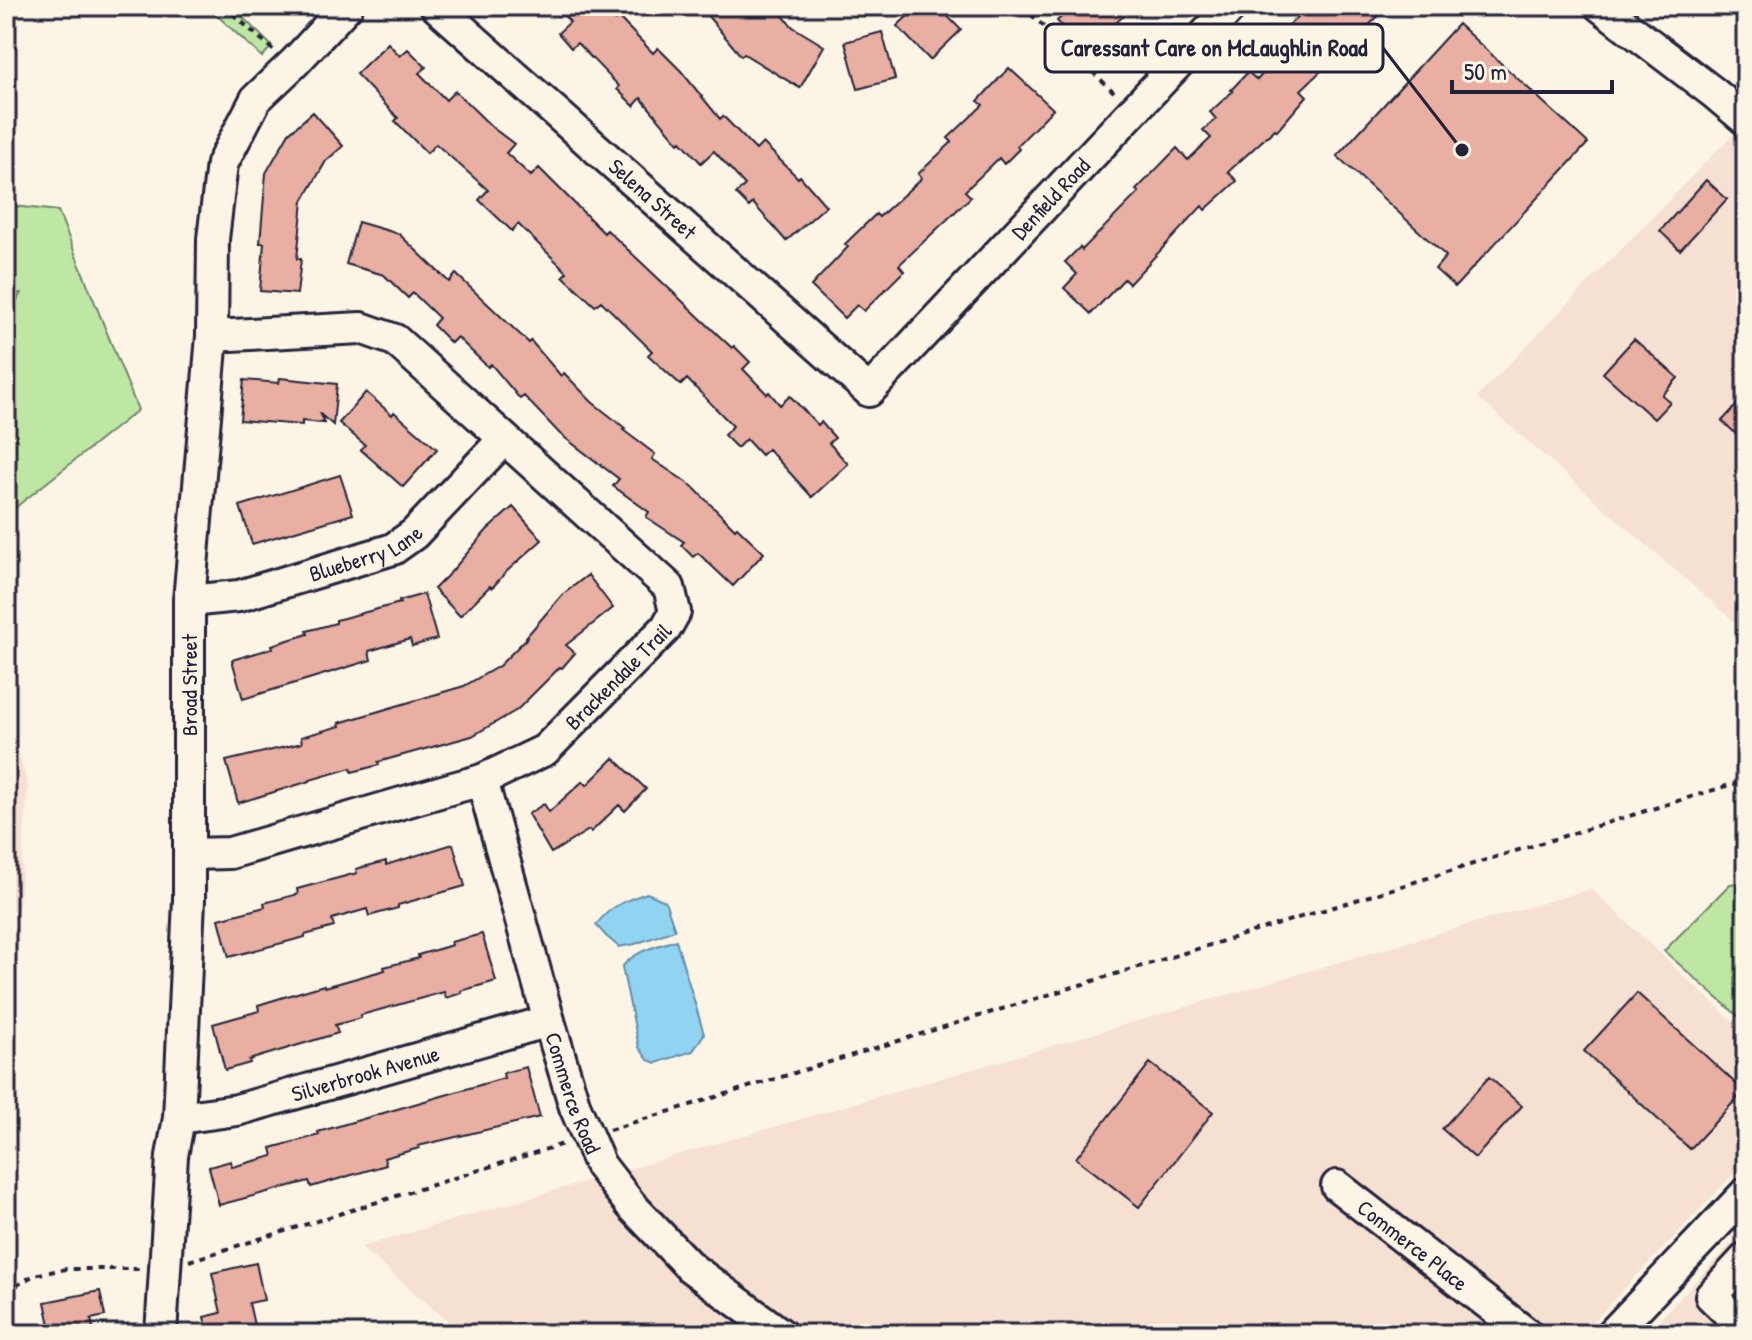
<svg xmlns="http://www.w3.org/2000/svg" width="1752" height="1340" font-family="'Patrick Hand',sans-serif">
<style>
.built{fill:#f6e0d1}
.green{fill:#bee7a3;stroke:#70846f;stroke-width:2}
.water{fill:#90d4f2;stroke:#648da9;stroke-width:2}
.building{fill:#e8afa2;stroke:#22223b;stroke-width:2}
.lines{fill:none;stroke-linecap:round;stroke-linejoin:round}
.minor-casing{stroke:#22223b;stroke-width:36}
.path{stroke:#22223b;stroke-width:4;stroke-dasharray:6 6;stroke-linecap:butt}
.minor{stroke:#fcf5e5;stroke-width:30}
.labels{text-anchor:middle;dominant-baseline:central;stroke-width:6;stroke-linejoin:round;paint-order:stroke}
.street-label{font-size:22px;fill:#22223b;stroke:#fcf5e5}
.leader{fill:none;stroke:#22223b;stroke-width:3}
.callout-dot{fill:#22223b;stroke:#fcf5e5;stroke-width:3}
.callout{fill:#fcf5e5;stroke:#22223b;stroke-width:3}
.callout-label{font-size:24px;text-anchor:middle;font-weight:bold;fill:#22223b}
</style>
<rect width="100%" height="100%" fill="#fcf5e5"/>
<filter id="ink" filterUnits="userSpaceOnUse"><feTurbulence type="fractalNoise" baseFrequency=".0125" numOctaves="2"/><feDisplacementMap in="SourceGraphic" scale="16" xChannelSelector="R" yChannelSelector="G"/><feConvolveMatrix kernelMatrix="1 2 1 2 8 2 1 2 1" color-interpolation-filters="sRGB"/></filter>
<g filter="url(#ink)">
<path class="built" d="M1746,121V632L1477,397Z
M6,709L28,786L19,906L6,916Z
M1591,889L1746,1034V1161L1581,1334H463L361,1247Z
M1746,1228V1334H1646Z"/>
<path class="green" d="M207,6H231L272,46L262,57Z
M6,78L15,81L14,206L58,211L138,410L6,515V320L21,293L6,295Z
M1746,882V1023L1664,951L1730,884Z"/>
<path class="water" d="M647,893L665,901L675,930L635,944L619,947L606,936L596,925C610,906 626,900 647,893Z
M676,940L704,1034L693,1051L656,1063L648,1060L639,1047L622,967C636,950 655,947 676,940Z"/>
<path class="building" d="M556,6H603L615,20L618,17L653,53L658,48L681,71L720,119L723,116L756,150L763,143L798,178L800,176L826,206L786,241L753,203L749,207L736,194L745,185L714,151L701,163L681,141L679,143L641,98L634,106L617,89L619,86L577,43L571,48L558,33L570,22Z
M717,6H774L793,27L824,46L800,88L744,54L741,56L707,15Z
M902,6H938L961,30L930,60L897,26L910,14Z
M1073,6H1134L1102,36L1114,48L1098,63L1057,21Z
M1309,6H1389L1301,90L1307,96L1277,131L1275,129L1228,172L1237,181L1205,210L1202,206L1129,284L1124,279L1091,314L1064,288L1077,274L1065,262L1080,247L1082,250L1139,192L1136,190L1177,148L1188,160L1211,138L1203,130L1216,119L1210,112L1233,91L1231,90L1248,72L1257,80L1279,56L1276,52L1292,37L1285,29Z
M1458,24L1588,143L1455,287L1435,269L1446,256L1337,156Z
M882,32L895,79L858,89L845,42Z
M388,43L400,56L408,49L426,67L419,73L446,100L455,91L493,128L514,144L506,153L531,176L539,168L604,233L607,230L732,348L734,346L750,362L743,369L767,394L769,392L780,405L790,396L818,425L821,422L835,438L829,443L848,464L812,497L768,449L761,455L746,439L737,448L724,435L733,426L687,379L681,385L648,355L652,351L601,301L595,306L563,276L567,272L518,224L512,231L479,200L488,190L436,144L427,153L395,121L398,118L356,74Z
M1009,68L1053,109L1017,146L1019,149L1004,164L999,158L965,191L971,197L899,265L904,271L864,311L857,305L844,318L811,286L848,247L845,244L876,214L879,217L922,178L918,174L952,142L948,138L983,105L978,101Z
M313,112L343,146L326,161L303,201L297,259H301L297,294L260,291L264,243H260L266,173L289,133Z
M1706,180L1727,199L1680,250L1660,231Z
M358,222L399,234L449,282L456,274L529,343L531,341L561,376L564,373L592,402L625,428L623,430L655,454L652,459L692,486L735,529L737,527L764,553L733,586L698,553L693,557L681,545L684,542L646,517L649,512L613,486L619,479L560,434L524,396L520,399L491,364L488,367L457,337L451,343L433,325L439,318L413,293L408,298L384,275L346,264Z
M1634,339L1678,378L1662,395L1670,402L1654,419L1603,373Z
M280,378L337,384L333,425L321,415L324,423L302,421V425L240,420L244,380L279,383Z
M366,392L392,415L394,412L437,449L403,487L361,450L365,445L339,423Z
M1746,395V443L1722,421Z
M340,475L353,514L252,544L240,506Z
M513,507L542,540L506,572L492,588L490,586L460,616L434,589L451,572L487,530Z
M588,575L613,608L566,645L575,653L562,668L560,667L517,710L472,736L378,762L379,765L352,772L351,768L310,780V781L238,803L226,761L302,743L301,737L340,726L339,723L464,686L499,666L527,638L526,637L562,595Z
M424,594L437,639L412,646L410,639L369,651L371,660L243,699L232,660L273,648L272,645L308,634L307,631L336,623V620L400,603L399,601Z
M614,758L646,789L625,811L619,805L591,832L589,830L551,853L528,814L544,804L549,812L583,781L587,785Z
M453,844L465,886L398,905V908L369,916L367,909L332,919L334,927L305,935V937L229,957L219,919L265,907L264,903L298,894L297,889L357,873L356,869L386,861V865Z
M482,934L496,981L461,991L462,993L446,998L444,992L361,1015V1018L335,1025L338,1033L249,1060L250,1063L225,1070L213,1024L259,1011L258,1005L307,990L324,985L325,987L385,970L384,967L419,958L418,955L452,945L451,942Z
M1637,993L1744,1091L1690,1149L1584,1051Z
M1150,1063L1213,1112L1139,1207L1076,1158Z
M526,1067L540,1117L418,1146L419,1148L384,1158L386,1165L311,1187L309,1181L219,1205L209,1167L231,1161L232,1167L273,1156L271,1148L319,1135L318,1132L504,1078L503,1073Z
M1489,1077L1522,1106L1475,1158L1442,1129Z
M256,1263L264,1300L249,1303L256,1334H208L204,1317L221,1313L212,1273Z
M100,1291L105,1316L91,1319L94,1332L83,1334H52L45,1302Z"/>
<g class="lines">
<defs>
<g id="minor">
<path id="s1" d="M436,6L869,391L1232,6"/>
<path d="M1600,6L1714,93L1746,120"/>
<path id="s2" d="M189,601L239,596L393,549L414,534L504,439"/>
<path id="s3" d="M482,780L549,1021L575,1107L600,1165L631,1205L690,1267L781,1334"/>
<path id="s4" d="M190,854L230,853L453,788L482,780L545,750L666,628L675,612L669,587L395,340L361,328L212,336"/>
<path id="s5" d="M179,1118L237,1110L549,1021"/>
<path id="s6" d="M1337,1186L1527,1334"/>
<path d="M1746,1258L1711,1296L1746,1330"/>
<path d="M161,1334L172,1156L179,1118L189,900V601L212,336L213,239L222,164L256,99L295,62L347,6"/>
<path d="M1612,1334L1746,1193"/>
</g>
</defs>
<use href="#minor" class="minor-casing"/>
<path class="path" d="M224,6L273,50
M1022,6L1116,94
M609,1130L1746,780
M189,1261L566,1143
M6,1292L34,1275L66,1269H141"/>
<use href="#minor" class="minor"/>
</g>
</g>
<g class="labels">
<g class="street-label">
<text stroke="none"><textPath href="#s1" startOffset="290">Selena Street</textPath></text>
<text stroke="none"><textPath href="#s1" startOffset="844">Denfield Road</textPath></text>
<text stroke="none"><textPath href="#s2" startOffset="184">Blueberry Lane</textPath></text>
<text stroke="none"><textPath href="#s4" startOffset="476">Brackendale Trail</textPath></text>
<text transform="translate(189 685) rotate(-90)">Broad Street</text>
<text stroke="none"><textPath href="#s5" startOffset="192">Silverbrook Avenue</textPath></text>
<text stroke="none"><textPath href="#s3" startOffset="326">Commerce Road</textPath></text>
<text stroke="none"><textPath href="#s6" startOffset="96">Commerce Place</textPath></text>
</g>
</g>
<path class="leader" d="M1462 150L1383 48"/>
<circle class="callout-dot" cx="1462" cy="150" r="8"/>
<rect class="callout" x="1045" y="24" width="338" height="48" rx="8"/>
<g class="callout-label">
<text x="1214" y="56">Caressant Care on McLaughlin Road</text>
</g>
<rect width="1752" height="1340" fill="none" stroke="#fcf5e5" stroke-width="32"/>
<rect x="16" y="16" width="1720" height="1308" fill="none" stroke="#22223b" stroke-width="3" filter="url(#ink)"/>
<path d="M1452 80v12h160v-12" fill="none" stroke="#22223b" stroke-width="4"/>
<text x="1464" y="80" font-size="24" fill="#22223b" stroke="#fcf5e5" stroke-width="6" paint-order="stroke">50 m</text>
</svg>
